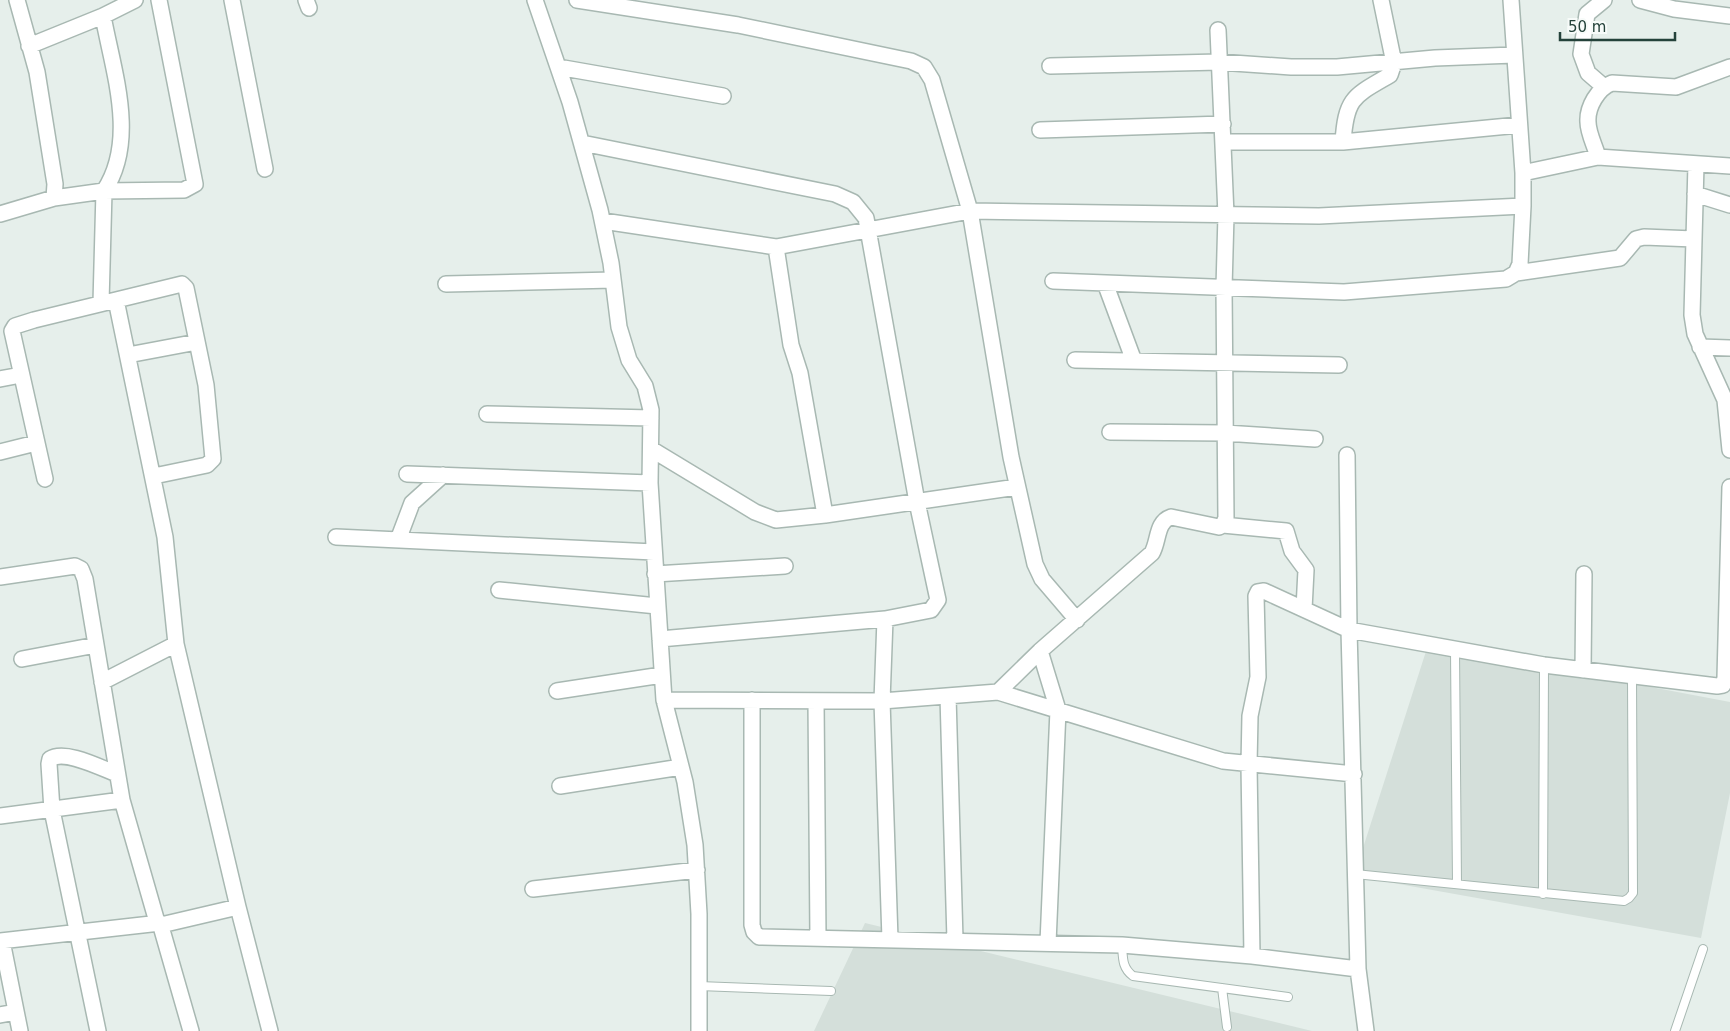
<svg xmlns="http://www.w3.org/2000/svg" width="1730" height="1031" font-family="'DejaVu Sans',sans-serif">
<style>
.built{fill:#d4dfda}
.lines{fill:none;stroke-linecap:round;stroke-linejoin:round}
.service-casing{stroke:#a8b8b2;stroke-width:10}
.minor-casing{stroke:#a8b8b2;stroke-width:18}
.service{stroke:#fff;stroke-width:8}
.minor{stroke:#fff;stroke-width:15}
</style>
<rect width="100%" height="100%" fill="#e6efeb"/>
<path class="built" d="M1428,645L1730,702V793L1701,938L1354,876Z
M865,923L1312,1031H814Z"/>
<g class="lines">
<defs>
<path id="service" d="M1455,650L1457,884
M1355,874L1624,901L1629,898L1633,893L1632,676
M1543,894L1544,665
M1122,945C1123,958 1122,968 1133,976L1288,997
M699,986L831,991
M1222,988L1227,1027
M1675,1031L1703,949"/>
<path id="minor" d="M232,0L265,169
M306,0L309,8
M535,0L570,102L600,210L611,263L619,327L629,360L645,386L651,410L650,483L664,700L685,782L695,845L699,914V1031
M577,0L738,25L911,61L924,67L932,80L970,211L1011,457L1035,564L1042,579L1077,620
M1640,0L1674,9L1730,16
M29,46L103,16L135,0
M1050,66L1219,62L1291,67H1337L1435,58L1514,55
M558,67L723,96
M1603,86L1588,73L1581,54L1587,14L1604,0
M1040,130L1223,124
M1223,142H1343L1519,125
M1343,142C1346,97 1354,96 1390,75L1394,63L1381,0
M582,143L835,194L853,202L866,218L917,502L938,600L931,610L885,619L882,701L890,939
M1598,157C1595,146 1588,133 1588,122C1587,107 1598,88 1612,83L1676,87L1730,67
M1696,164L1692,315L1695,334L1725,400L1730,450
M1523,173L1598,157L1730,166
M1695,194L1730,205
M54,198L104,191L184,190L195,184L159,0
M0,214L54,198L55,184L37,72L17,0
M603,221L776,247L970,211L1319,216L1523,206
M776,247L791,345L800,373L825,515
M1516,273L1620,258L1636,239L1644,237L1694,239
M1053,281L1344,292L1506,279L1516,273L1520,264L1523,206V173L1511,0
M1105,283L1134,361
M446,284L613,280
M116,300L165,537L176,644L238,907L270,1031
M101,303L104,191C138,140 113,71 103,16
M1700,347L1730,348
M128,355L197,342
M1075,360L1339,365
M0,379L21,375
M487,414L651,418
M1110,432L1225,433L1315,439
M651,449L755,512L776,520L825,515L1017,487
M0,452L36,443
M1347,455L1349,630L1358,969L1366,1031
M407,474L650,483
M45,479L12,331L15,326L34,320L182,284L186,288L206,385L213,459L207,465L154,476
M1223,525L1286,531L1292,551L1306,570L1304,609
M336,537L654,552
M398,540L412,503L443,475
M655,574L785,566
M0,577L75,566L81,569L85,579L122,800L157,922
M499,590L657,606
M660,639L885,619
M1040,651L1058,710L1048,943
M22,659L96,645
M1583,670L1584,574
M102,682L176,644
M557,691L662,675
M998,692L1040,651L1152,553C1159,541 1156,522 1171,517L1219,527L1223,525L1226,518L1224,288L1226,215L1218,30
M948,696L955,940
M664,700L882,701L998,692L1223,761L1354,774
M752,700V925L754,932L759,937L1122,945L1252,956L1358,969
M816,701L818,938
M560,786L681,767
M0,816L122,800
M533,889L697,870
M161,925L238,907
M0,941L160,923L191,1031
M2,941L20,1031
M1252,956L1249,765L1250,716L1258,677L1256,596L1258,592L1264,591L1349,630L1544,665L1717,686L1723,685L1725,678L1730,487
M0,1015L16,1012
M98,1031L52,810L49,764L50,759C65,749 101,768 117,774"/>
</defs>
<use href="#service" class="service-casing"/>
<use href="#minor" class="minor-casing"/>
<use href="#service" class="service"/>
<use href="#minor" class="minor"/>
</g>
<path d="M1560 32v8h115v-8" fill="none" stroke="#24423a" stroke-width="2.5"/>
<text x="1568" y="32" font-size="15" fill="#24423a" stroke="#f7fbf9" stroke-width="4" paint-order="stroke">50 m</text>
</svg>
